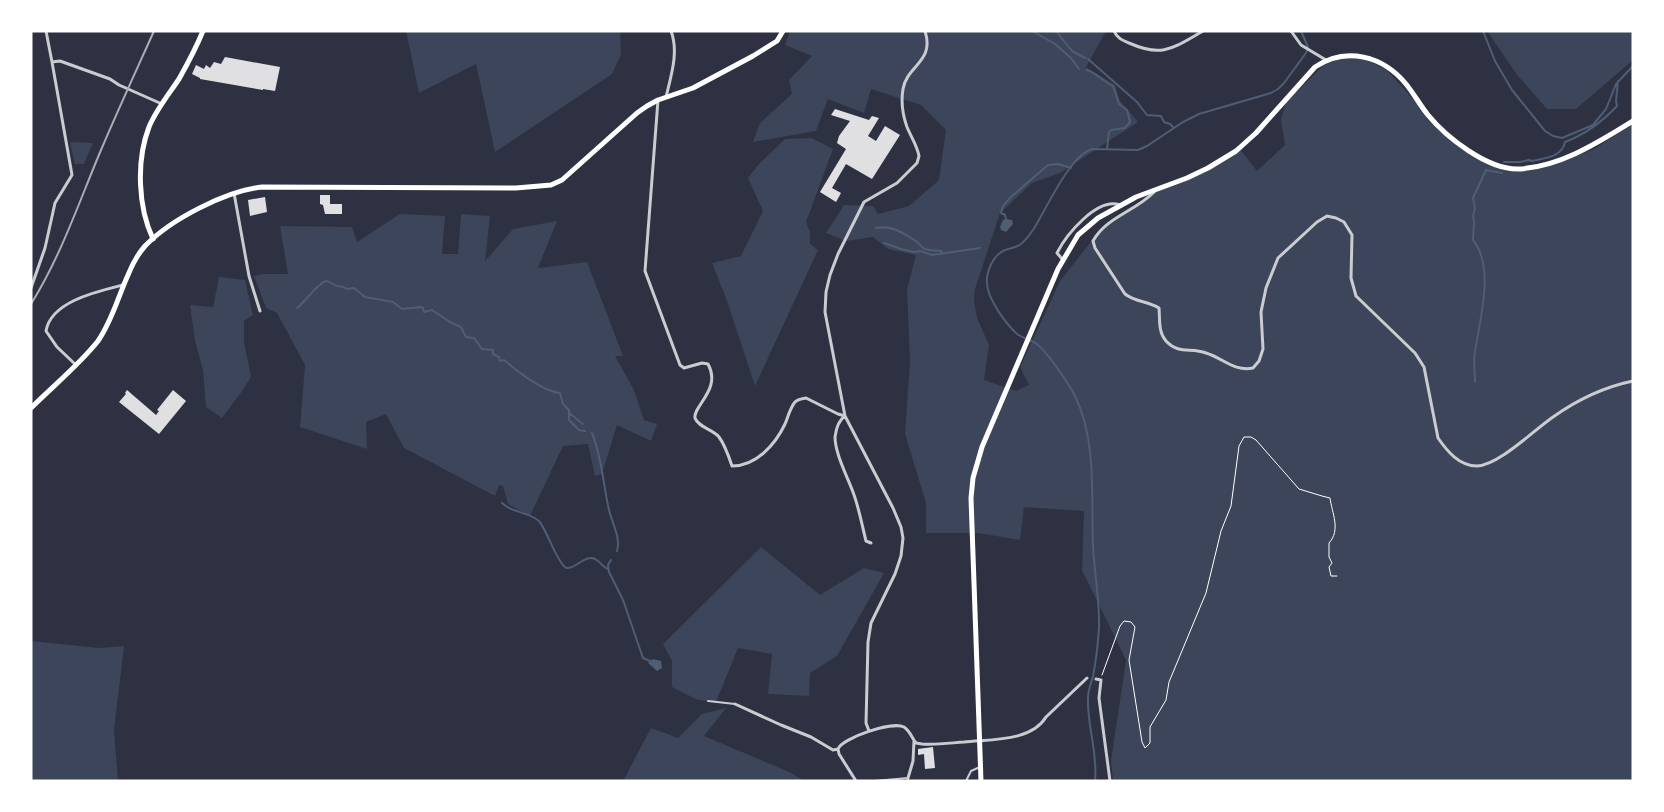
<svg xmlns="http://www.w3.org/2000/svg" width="1664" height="812" font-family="'Fira Sans Condensed',sans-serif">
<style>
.green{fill:#3c4559}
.water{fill:#4f5d75}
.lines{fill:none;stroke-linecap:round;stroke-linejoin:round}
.stream{stroke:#4f5d75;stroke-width:2}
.building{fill:#e0e0e3}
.path{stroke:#fff;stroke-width:1}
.service{stroke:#caccd0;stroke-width:2}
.minor{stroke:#caccd0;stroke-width:3}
.secondary{stroke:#fff;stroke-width:5}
.primary{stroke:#fff;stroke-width:5}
.rail{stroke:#abadb3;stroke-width:2}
</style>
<rect width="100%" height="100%" fill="#2d3142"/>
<path class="green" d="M406,31H620L621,55L612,74L495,152L476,64L419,93Z
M790,31H1106L1086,67L1115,85L1120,101L1138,122L1060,173L1032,183L1000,213L975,289L974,300L977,318L989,345L984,380L1016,391L1029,385L1020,367L1060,281L1105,224L1161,188L1209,167L1240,149L1257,171L1285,145L1281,120L1286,102L1323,66L1335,59L1349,58L1363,59L1386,69L1414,100L1464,150L1485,163L1504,170L1516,172L1557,164L1594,149L1633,124V781H1113L1111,761L1126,660L1082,570L1084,511L1024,507L1020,540L978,533H926V503L905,434L910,361L907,289L916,255L888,249L873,237L846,241L826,233L844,205L873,206L878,214L909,206L939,180L946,130L921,105L871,89L864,113L828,99L816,131L753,142L760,123L792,94L789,80L812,56L785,45Z
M1487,31H1633V60L1576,109H1547L1518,76Z
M812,138L833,149L806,222L810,232V244L818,250L755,386L726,298L712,263L741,256L763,211L748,178L759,164L785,139Z
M70,142L93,143L84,164H75Z
M400,214L445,216L442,254H458L461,214L490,216L485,261L513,229L557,221L538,268L587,262L623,356H615L634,390L644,420L657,424L651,441L617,425L602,474L595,476L588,444L563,446L530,516L508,504L503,486L499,485L495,496L404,448L386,414L366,422L367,449L300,427L305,365L277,313L266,308L254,276L263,274H288L280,226L352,227L357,242Z
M219,277L245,280L253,315L244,321V342L251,377L240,394L222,418L206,407L203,370L195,341L190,305L213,307Z
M761,547L820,595L864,568L884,573L837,656L810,673L809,696L768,694L772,654L738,648L716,702L698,700L672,687V661L663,644Z
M31,641L99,648L124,646L114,730L118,781H31Z
M726,708L704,736L787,771L805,781H623L651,728L678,738L702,714Z"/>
<path class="water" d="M1006,219L1012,220L1013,224L1006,232L1001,230L1000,227L1003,220Z
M653,659L661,661L662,668L657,671L648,663Z"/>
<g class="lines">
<path class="stream" d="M1032,31L1055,44L1071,58L1079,69
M1056,31L1072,51L1085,58
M1483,31L1495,61L1512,90L1545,131L1553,136L1562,138L1593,125L1606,109L1616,84L1633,66
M1088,59L1137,102L1147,115L1161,116L1164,122L1170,124L1174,128
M1087,70C1098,74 1104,82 1113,86L1119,104L1127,110L1130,122L1125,128L1111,130L1109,132L1107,149
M1504,162H1520L1529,160L1532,161C1545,158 1562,157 1565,142C1586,134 1602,122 1617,106L1616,101L1618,81
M1006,219L1005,215L1001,213L1003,206L1011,197L1048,165L1058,164L1071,168
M876,228C892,225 903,233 916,241C919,243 921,247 925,249C930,251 935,250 941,251L942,252
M884,243L901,249L914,252L920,251L932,255L980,248
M297,308C304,303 319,282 326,281C330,281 333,285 337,286C341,287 343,286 347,289L354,288L365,297L393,302L402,309L421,307L423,308L424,312L432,310L450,322L461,327L466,337L474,338L482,349L493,350V354L499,357L500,361L504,360C517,371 543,391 560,393L563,404L569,410V420L579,430L585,431
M1475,382C1475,372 1473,361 1475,351C1480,319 1495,267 1473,240L1474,221L1473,216L1475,208L1473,198L1486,170L1502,173
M569,413L583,424
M592,433C602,457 603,484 609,510C612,523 621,538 617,551
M502,503C512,513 529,512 539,521C548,532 556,561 566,568C576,569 582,557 592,558C599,559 602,567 608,569
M611,560L608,565L609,572L623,600L643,658L650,661
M1095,781C1098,753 1087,726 1088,698C1088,690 1091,684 1093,676C1096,661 1098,643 1099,628C1100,600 1094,572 1093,545C1091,496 1097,441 1075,396C1069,384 1048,353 1037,344C1031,340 1023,338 1017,334C1006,324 987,298 987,283C986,272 993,256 1003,251C1009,248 1016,248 1021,244C1025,241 1030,234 1033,230C1046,210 1069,156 1092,149L1138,150L1147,146L1183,122L1199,114L1271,93L1278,89L1284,83L1306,53L1308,47L1301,31"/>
</g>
<path class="building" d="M225,57L280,67L275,91L263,89V90L200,79V78L192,74L196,65L204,69L206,65L210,68L214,62L221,64Z
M835,109L869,120L872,116L879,118L868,136L876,141L885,126L900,135L872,179L846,164L832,188L841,193L836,202L820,192L846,149L837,143L839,136L850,121L831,115Z
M320,195H330V204H342V214H325L323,205L320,204Z
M265,197L267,212L250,216L248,200Z
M127,390L156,415L159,411L157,410L173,390L186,401L159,434L119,402L126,394L125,393Z
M933,747L935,768L925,769L924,754L918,755V749Z"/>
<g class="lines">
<path class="path" d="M1102,675L1120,626L1124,621L1131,622L1135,627L1129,660L1142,742L1145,748L1150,743V727L1166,700L1169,682L1206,593L1221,531L1231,506L1239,446L1244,437H1251L1256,440L1299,489L1322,496L1330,498C1332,513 1341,530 1329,543V557L1332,563L1329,567L1331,576H1337"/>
<path class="service" d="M708,701L735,704
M874,781L908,778V781
M966,781L971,771L980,767"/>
<path class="minor" d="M46,31L52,62L60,61L110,79L119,85L162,104
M1114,31C1117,38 1122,40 1129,43C1163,58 1173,48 1203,31
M1291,31L1301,45L1326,60
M666,97C671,76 679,52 671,31
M658,100L645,271L680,365L684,368L702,363L708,364C722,389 693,406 695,418C698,427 714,430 719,437C725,445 729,457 732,466C756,466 775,445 785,424C788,417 790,408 795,402C798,399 801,399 806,398L838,414L845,416C839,420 836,429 835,437C835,453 847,476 853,492C859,508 862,525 866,541L871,543
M1154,192C1136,211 1106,217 1093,241L1095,248L1125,294C1135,302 1148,301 1159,308C1160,319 1158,332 1166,341C1179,355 1191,347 1206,353C1223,358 1234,372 1253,368L1259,361L1263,349L1261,312L1266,288L1278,258L1317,222L1327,216L1336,218L1344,222L1352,235L1351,278L1356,296L1415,353L1424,367L1438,438C1447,451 1459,466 1477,466C1499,465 1534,430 1553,417C1577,400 1604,387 1633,381
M234,193L249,276L260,311
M1063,260L1057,253C1066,235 1097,197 1120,205
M31,288L45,248L55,203L72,175L52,62
M76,365L57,347L46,331C51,301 99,291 123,285
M1096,679L1101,680L1099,698L1110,781
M735,704L781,725L811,737L833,750L838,749
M869,731L866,723L868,642L871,623L895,574L901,556L903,538L901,527L893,508L845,416L825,312L826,292L830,275L838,254L864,202L897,183L917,163L919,156C917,145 911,137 907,127C903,116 901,101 903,89C907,65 935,62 925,31
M838,749C842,738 892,721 904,727C910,731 912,738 916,743L922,744C936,745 950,743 964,742C990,739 1031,742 1046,717L1087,678
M838,749L839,754L856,781
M908,778L913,761L914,741"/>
<path class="secondary" d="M153,239C138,207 136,161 149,127C156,110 169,94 179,79C188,63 196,48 203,31
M981,781L971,498L973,478L982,447L1058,269L1078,235L1098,218L1136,197L1187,178L1208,168L1236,151L1256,133L1315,67C1346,46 1383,56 1406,84C1414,94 1420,105 1428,115C1447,138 1487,169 1517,169C1559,168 1599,142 1633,121"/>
<path class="primary" d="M31,408C53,386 79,365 98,341C112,321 118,297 128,275C132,265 138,254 145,246C171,219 226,191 262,187L516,188L551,185L562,180L637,113L647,106L658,100L693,88L753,56L777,41L783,31"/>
<path class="rail" d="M31,304C61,256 79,202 101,150C118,110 136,71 154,31"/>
</g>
<rect width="1664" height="812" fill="none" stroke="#ffffff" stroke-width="65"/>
</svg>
